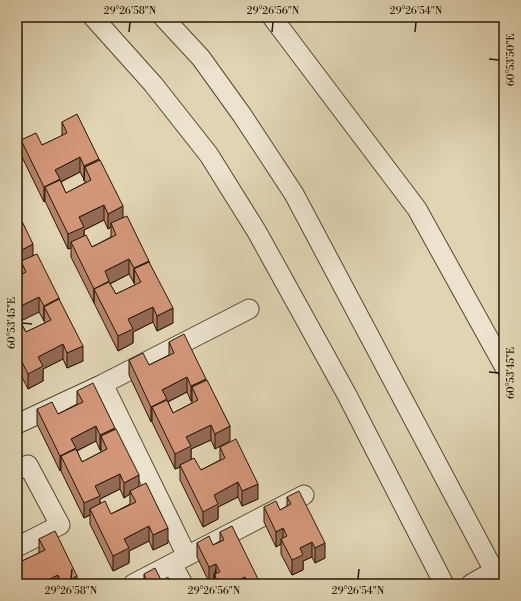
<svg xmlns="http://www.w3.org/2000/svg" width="521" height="601" font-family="'Libre Bodoni',serif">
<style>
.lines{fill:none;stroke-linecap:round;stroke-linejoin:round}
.minor-casing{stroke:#564730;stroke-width:21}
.minor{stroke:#ebe3ce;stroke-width:19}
.wall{fill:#b48167;stroke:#281805;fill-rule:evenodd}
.shaded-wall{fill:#926954;stroke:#281805}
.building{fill:#d19678;stroke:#281805}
.ticks{fill:none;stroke:#281805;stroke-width:1.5}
.neatline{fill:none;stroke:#281805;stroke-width:1.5}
.ticks-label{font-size:10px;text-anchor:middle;fill:#281805}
</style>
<rect width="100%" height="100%" fill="#e0d4b3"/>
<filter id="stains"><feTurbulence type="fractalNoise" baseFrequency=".005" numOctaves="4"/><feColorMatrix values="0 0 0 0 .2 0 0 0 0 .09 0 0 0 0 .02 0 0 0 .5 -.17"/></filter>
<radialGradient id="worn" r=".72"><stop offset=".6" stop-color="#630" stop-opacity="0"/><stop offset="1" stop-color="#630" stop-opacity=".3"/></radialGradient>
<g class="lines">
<defs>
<path id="minor" d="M93,17L153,84L209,155L257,232L347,395L444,584
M163,17L201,58L242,115L294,194L501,584
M272,17L417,209L504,366
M103,384L187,556
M17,424L103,384L249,309
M17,470L28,465L60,525L17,547
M172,564L183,584
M133,584L304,495
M471,584L494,571"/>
</defs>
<use href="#minor" class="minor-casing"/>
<use href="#minor" class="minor"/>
</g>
<path class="wall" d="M62,122L99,160L123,217L149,262L173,323L157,331L153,322L133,332V343L118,351L71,257V248L68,249L45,201L44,202L21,155V140L42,145L62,136ZM80,172L85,181V183L66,193L61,182ZM104,220L108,229L111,227V237L92,247L84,236V230ZM129,274L134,283L135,285L116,294L110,284Z
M17,211L33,255L59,300L83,361L67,368L63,359L43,369V381L28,389L17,367V277L21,275V265L18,266L17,264ZM39,312L44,321L45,323L26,332L20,321Z
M169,342L206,380L230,426L215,449L211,440L191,449V459L201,470L220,460V447L258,499L242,506L238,497L218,507V519L203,527L180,480V467L175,469L152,422V421L151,422L129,375V360L149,365L169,355ZM187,392L191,401H192V403L173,413L168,402Z
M77,391L115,429L139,486L168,543L153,550L149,541L129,551V563L113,571L90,524V515L84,518L61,471V470L60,471L37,424V409L58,414L77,404ZM96,441L100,450H101V452L82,462L77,451ZM120,489L124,498L130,494V504L111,514L100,504V499Z
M287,497L325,558L315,563L312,557L303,561V570L292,575L281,554V544L276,547L264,522V507L280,510L287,506Z
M220,532L258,584H214V580L209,582L197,557V543L213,545L220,541Z
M39,539L77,584H17L20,562L39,553Z
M144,574L163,584H144Z"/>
<path class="shaded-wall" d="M80,157V172L60,182L45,187V201L44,202V187L55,170Z
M99,159V174L85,167L84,181V166Z
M104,205V220L84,230V242H71V248L68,249V234L79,217Z
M123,206V221L111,223V227L108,229V214Z
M33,244V259L21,261V265L18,266V252Z
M129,259V274L109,284L94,289V303V289L105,271Z
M149,261V276L134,269V283V268Z
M39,297V312L19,322L17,335V308Z
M59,298V313L44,307V321V306Z
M153,307V322L133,332V343L118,351V336L128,319Z
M173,308V323L157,331V316Z
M63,344V359L43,369V381L28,389V374L38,357Z
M83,346V361L67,368V353Z
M187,377V392L167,402L152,407V421L151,422V407L162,390Z
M206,379V394L192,387V401H191V386Z
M211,425V440L191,449V461L180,465V467L175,469V454L186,437Z
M96,426V441L76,451L61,456V470L60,471V456L71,439Z
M230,426V441L215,449V434Z
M115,428V443L101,436V450H100V435Z
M120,474V489L100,499V511L90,509V515L84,518V503L95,486Z
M139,475V490L130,491V494L124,498V483Z
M238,482V497L218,507V519L203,527V512L214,495Z
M258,484V499L242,506V491Z
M149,526V541L129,551V563L113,571V556L124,539Z
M168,528V543L153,550V535Z
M283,528V543L281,539V544L276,547V532Z
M312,542V557L303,561V570L292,575V560L300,548Z
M325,543V558L315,563V548Z
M216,564V578L214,574V580L209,582V567Z
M58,575V584H39Z
M77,576V584H62Z
M245,577V584H233V583Z
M258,579V584H248Z"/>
<path class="building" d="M77,114L99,159L84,166L80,157L55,170L60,179L44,187L21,140L36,133L42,145L67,133L62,122Z
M100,160L123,206L108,214L104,205L79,217L84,227L68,234L45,187L60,180L66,193L91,180L85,167Z
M17,211L33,244L18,252L17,249Z
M127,216L149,261L134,268L129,259L105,271L109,281L94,289L71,242L86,235L92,247L116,235L111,223Z
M37,254L59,298L44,306L39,297L17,308V277L26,272L21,261Z
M149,262L173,308L157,316L153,307L128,319L133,329L118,336L94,289L109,282L116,294L141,282L134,269Z
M59,299L83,346L67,353L63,344L38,357L43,366L28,374L17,352V321L19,320L26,332L51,320L44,307Z
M17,314L19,319L17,320Z
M184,334L206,379L191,386L187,377L162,390L167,399L151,407L129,360L143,353L149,365L174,353L169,342Z
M207,380L230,426L215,434L211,425L186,437L191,446L175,454L152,407L167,400L173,413L198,400L192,387Z
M93,383L115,428L100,435L96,426L71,439L76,448L60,456L37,409L52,402L58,414L83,402L77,391Z
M116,429L139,475L124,483L120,474L95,486L100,496L84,503L61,456L76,449L82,462L107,449L101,436Z
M236,439L258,484L242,491L238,482L214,495L218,504L203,512L180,465L194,458L201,470L225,458L220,447Z
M146,483L168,528L153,535L149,526L124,539L129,548L113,556L90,509L105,501L111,514L136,502L130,491Z
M299,491L325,543L315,548L312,542L300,548L303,555L292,560L281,539L287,536L283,528L276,532L264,507L276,501L280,510L291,504L287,497Z
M232,526L258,579L248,584L245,577L233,583L234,584H219L214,574L220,572L216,564L209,567L197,543L209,536L213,545L224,540L220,532Z
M55,531L77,576L62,584L58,575L39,584H17V556L20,562L45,550L39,539Z
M155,568L163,584H143L147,582L144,574Z
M132,579L135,584H121Z"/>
<path class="ticks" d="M129,32L130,22M272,32L273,22M415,32L416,22M489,59L499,60M22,323L32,324M489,372L499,373M71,579L72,569M214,579L216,569M358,579L359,569"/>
<rect width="521" height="601" fill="none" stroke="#e0d4b3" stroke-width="44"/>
<rect x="22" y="22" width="477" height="557" class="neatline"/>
<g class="ticks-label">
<text x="130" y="14">29°26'58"N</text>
<text x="273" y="14">29°26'56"N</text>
<text x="416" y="14">29°26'54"N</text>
<text transform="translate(510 60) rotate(-90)" y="4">60°53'50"E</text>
<text transform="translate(11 323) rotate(-90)" y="4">60°53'45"E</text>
<text transform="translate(510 373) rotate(-90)" y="4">60°53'45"E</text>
<text x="71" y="594">29°26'58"N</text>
<text x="214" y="594">29°26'56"N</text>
<text x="358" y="594">29°26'54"N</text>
</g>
<rect width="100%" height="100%" filter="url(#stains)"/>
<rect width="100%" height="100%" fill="url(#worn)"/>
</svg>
